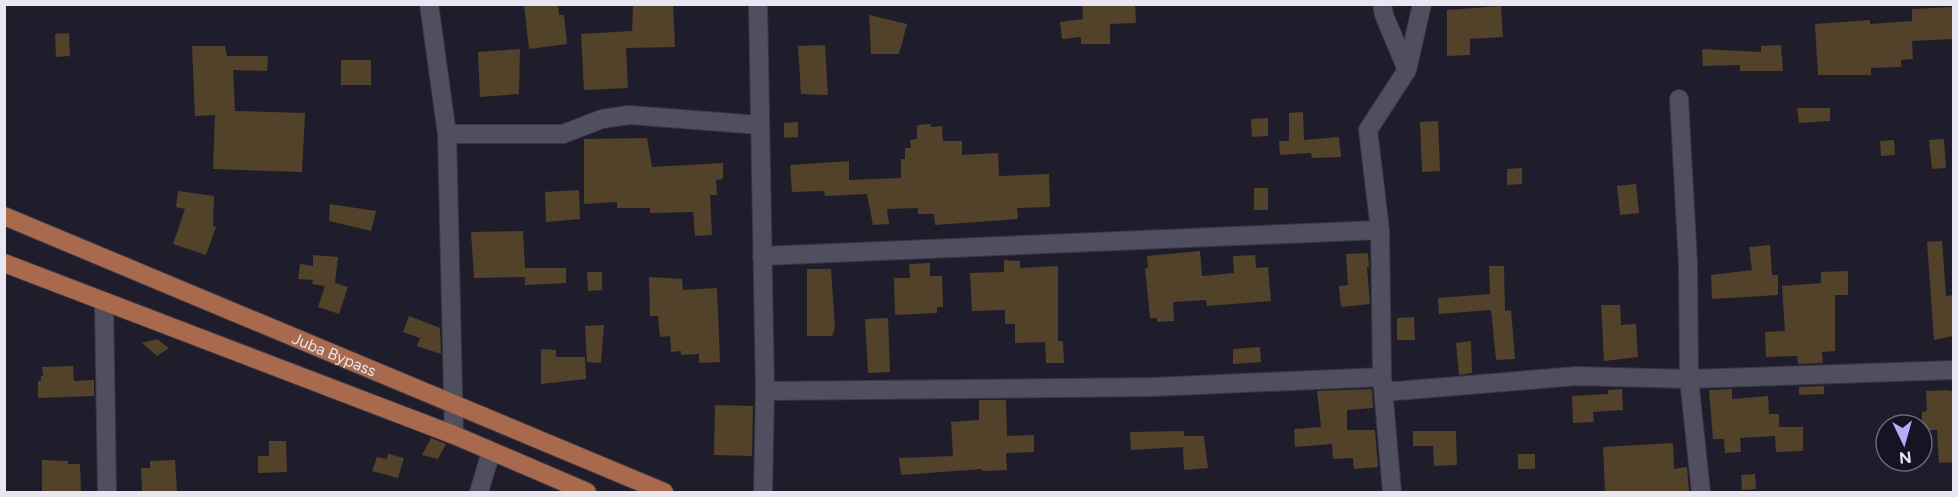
<svg xmlns="http://www.w3.org/2000/svg" width="1958" height="497" font-family="Figtree,sans-serif">
<style>
.building{fill:#514229}
.lines{fill:none;stroke-linecap:round;stroke-linejoin:round}
.minor-casing{stroke:#3a3845;stroke-width:20}
.primary-casing{stroke:#3a3845;stroke-width:20}
.minor{stroke:#504f5f;stroke-width:18}
.primary{stroke:#a9694c;stroke-width:18}
.labels{text-anchor:middle;dominant-baseline:central;stroke-width:5;stroke-linejoin:round;paint-order:stroke}
.street-label{font-size:16px;fill:#e7e6f1;stroke:#161422}
</style>
<rect width="100%" height="100%" fill="#1f1d2c"/>
<path class="building" d="M524,4H558L559,15H564L567,44L529,49Z
M633,4H673L675,47L626,48L628,88L584,90L581,34L632,31Z
M1082,4H1135L1136,23L1110,24V44H1081V37L1062,39L1060,22L1083,19Z
M1501,6L1503,37L1470,39V55L1447,56V10Z
M1953,7V39L1912,41L1913,59L1901,60V67L1871,68V75H1818L1815,24L1870,20V24L1912,21V9Z
M869,15L907,24L899,54H871Z
M69,33L70,56L56,57L55,34Z
M825,45L828,95L801,94L798,46Z
M1781,45L1783,71H1740V65L1703,66L1702,49L1761,52V46Z
M192,46H225L227,56H268L267,71L233,70L235,111L305,113L302,172L213,169L215,115L195,116Z
M520,49L519,94L480,97L478,52Z
M341,60H371V85H341Z
M1797,108H1830V121L1799,123Z
M1303,112L1304,140L1339,137L1341,157L1312,158L1311,153L1280,155L1279,141H1289V113Z
M1268,118V136L1252,137L1251,119Z
M1438,121L1440,171L1422,172L1420,122Z
M798,122V137L784,138V123Z
M931,124V127L942,126L943,141H962V155L998,153L999,176L1049,174L1050,207L1017,208L1018,219L935,225L934,214H918V208L887,209L889,224L873,225L867,194L825,196L824,191L792,192L790,165L849,161V180L901,178V159H905V148H911L910,140L917,139V125Z
M647,138L652,167L723,163V179L716,180L717,195H710L712,235L695,236L693,212L650,213V208H617V202L584,204V139Z
M1944,139L1946,168L1932,169L1929,140Z
M1894,140L1895,155L1881,156L1880,141Z
M1522,168V184L1507,185V169Z
M1636,184L1639,213L1620,215L1617,186Z
M1254,188H1268V210H1254Z
M579,190L580,219L546,222L545,192Z
M178,191L214,196L213,226L216,227L206,255L173,244L185,209L176,207Z
M330,204L376,211L371,231L329,221Z
M523,231L525,268H566V283L525,285V277L474,278L471,232Z
M1942,241L1946,296L1953,295V336L1934,340L1927,242Z
M1770,245L1772,275H1778V295L1712,299L1711,275L1752,270L1749,247Z
M1200,251L1202,276L1234,273L1233,256L1255,255L1256,268L1268,267L1271,301L1207,306L1206,300L1173,302L1174,321L1157,322V318H1150L1145,268H1148L1147,256Z
M1368,253L1369,267H1367L1370,304L1341,307L1339,286L1348,285L1346,254Z
M313,255L338,257L335,283L348,287L339,314L318,307L325,286L312,284L313,280L298,279L300,264L313,266Z
M1004,260L1020,261V268L1058,266V341H1063L1064,363H1046L1045,342L1015,343V324H1005V310L972,311L970,273L1004,272Z
M930,263V276H942L943,307H937V313L895,315L894,278H910L909,264Z
M1489,266H1504L1505,311L1511,310L1515,359L1496,360L1491,310L1439,314L1438,298L1490,294Z
M807,269H831L835,327L832,336H807Z
M1848,271V295H1835V351L1822,352L1823,363L1798,364L1797,356L1766,357L1765,332L1785,331L1782,286L1821,283V272Z
M587,272H602V290L588,291Z
M649,277L682,279L683,290L717,288L720,362L699,363V354L681,355V351L671,352L670,336L660,337L658,316H650Z
M1601,305H1620L1621,325L1636,324L1638,357L1604,361Z
M409,316L440,328L441,354L417,346L420,338L403,332Z
M1414,317L1415,340H1397V318Z
M888,318L890,372L868,373L865,319Z
M604,325L601,363L587,362L585,326Z
M157,339L169,348L157,356L142,343Z
M1471,341L1472,373L1459,375L1456,343Z
M1260,347L1261,362L1233,364V349Z
M541,349L556,350V357H585L586,379L541,384Z
M73,366L74,381L94,380V396L38,398V381H41V376H43L42,367Z
M1824,386V394L1799,395V387Z
M1372,389L1373,408L1347,410V430H1375L1378,467L1354,469L1353,458L1333,459L1332,444L1295,447L1294,429L1321,427L1317,391Z
M1622,389L1623,410L1593,412L1594,422L1573,423L1572,396L1608,394V390Z
M1732,389V399L1768,396L1769,414H1779V427H1803V451L1776,452L1775,436L1740,438L1741,452L1725,453L1724,439H1713L1709,390Z
M1947,390L1953,391V462L1939,463L1937,430H1922V412L1927,411L1926,391Z
M979,400H1006L1007,436L1034,435V452L1006,453L1007,470L982,471V469L901,475L899,458L953,456L951,422L979,420Z
M715,405L753,406L752,456L714,455Z
M1184,431V436H1204L1208,468L1184,470L1183,447L1131,450L1130,432Z
M1413,431H1456L1457,465L1434,466L1433,446H1413Z
M431,438L446,444L438,459L422,455Z
M269,441H286L287,472L258,473V456H269Z
M1673,443L1674,469L1687,467L1689,492H1605L1603,447Z
M388,454L404,458L398,478L372,471L377,457L387,459Z
M1518,454H1535V469H1518Z
M42,460L68,461V464H80L81,492H42Z
M175,460L177,492H142L141,468H150V461Z
M1755,474L1756,489L1742,490L1741,475Z"/>
<g class="lines">
<defs>
<path id="minor" d="M429,4L447,134L454,435
M758,4L765,391L763,492
M1382,4L1384,15L1407,70
M1679,99L1688,263L1689,379L1701,492
M447,134H563L602,119L629,115L760,125
M762,256L1380,230
M104,302L107,492
M765,391L1152,387L1382,377
M1384,392L1577,376L1689,379L1954,370
M479,492L491,452
M1392,492L1382,377L1380,230L1368,130L1407,70L1422,4"/>
<g id="primary">
<path id="s1" d="M4,216L664,492"/>
<path d="M4,263L454,435L587,492"/>
</g>
</defs>
<use href="#minor" class="minor-casing"/>
<use href="#primary" class="primary-casing"/>
<use href="#minor" class="minor"/>
<use href="#primary" class="primary"/>
</g>
<g class="labels">
<g class="street-label">
<text stroke="none"><textPath href="#s1" startOffset="358">Juba Bypass</textPath></text>
</g>
</g>
<rect width="1958" height="497" fill="none" stroke="#e7e6f1" stroke-width="12"/>
<g transform="translate(1904 443) rotate(175)"><circle r="28" fill="#161422" stroke="#6a6875" stroke-width="1.5"/>
<path d="M0-4.5L10 22L0 15L-10 22Z" fill="#b3adf9"/>
<text y="-9" font-size="16" font-weight="bold" text-anchor="middle" fill="#e7e6f1">N</text>
</g>
</svg>
